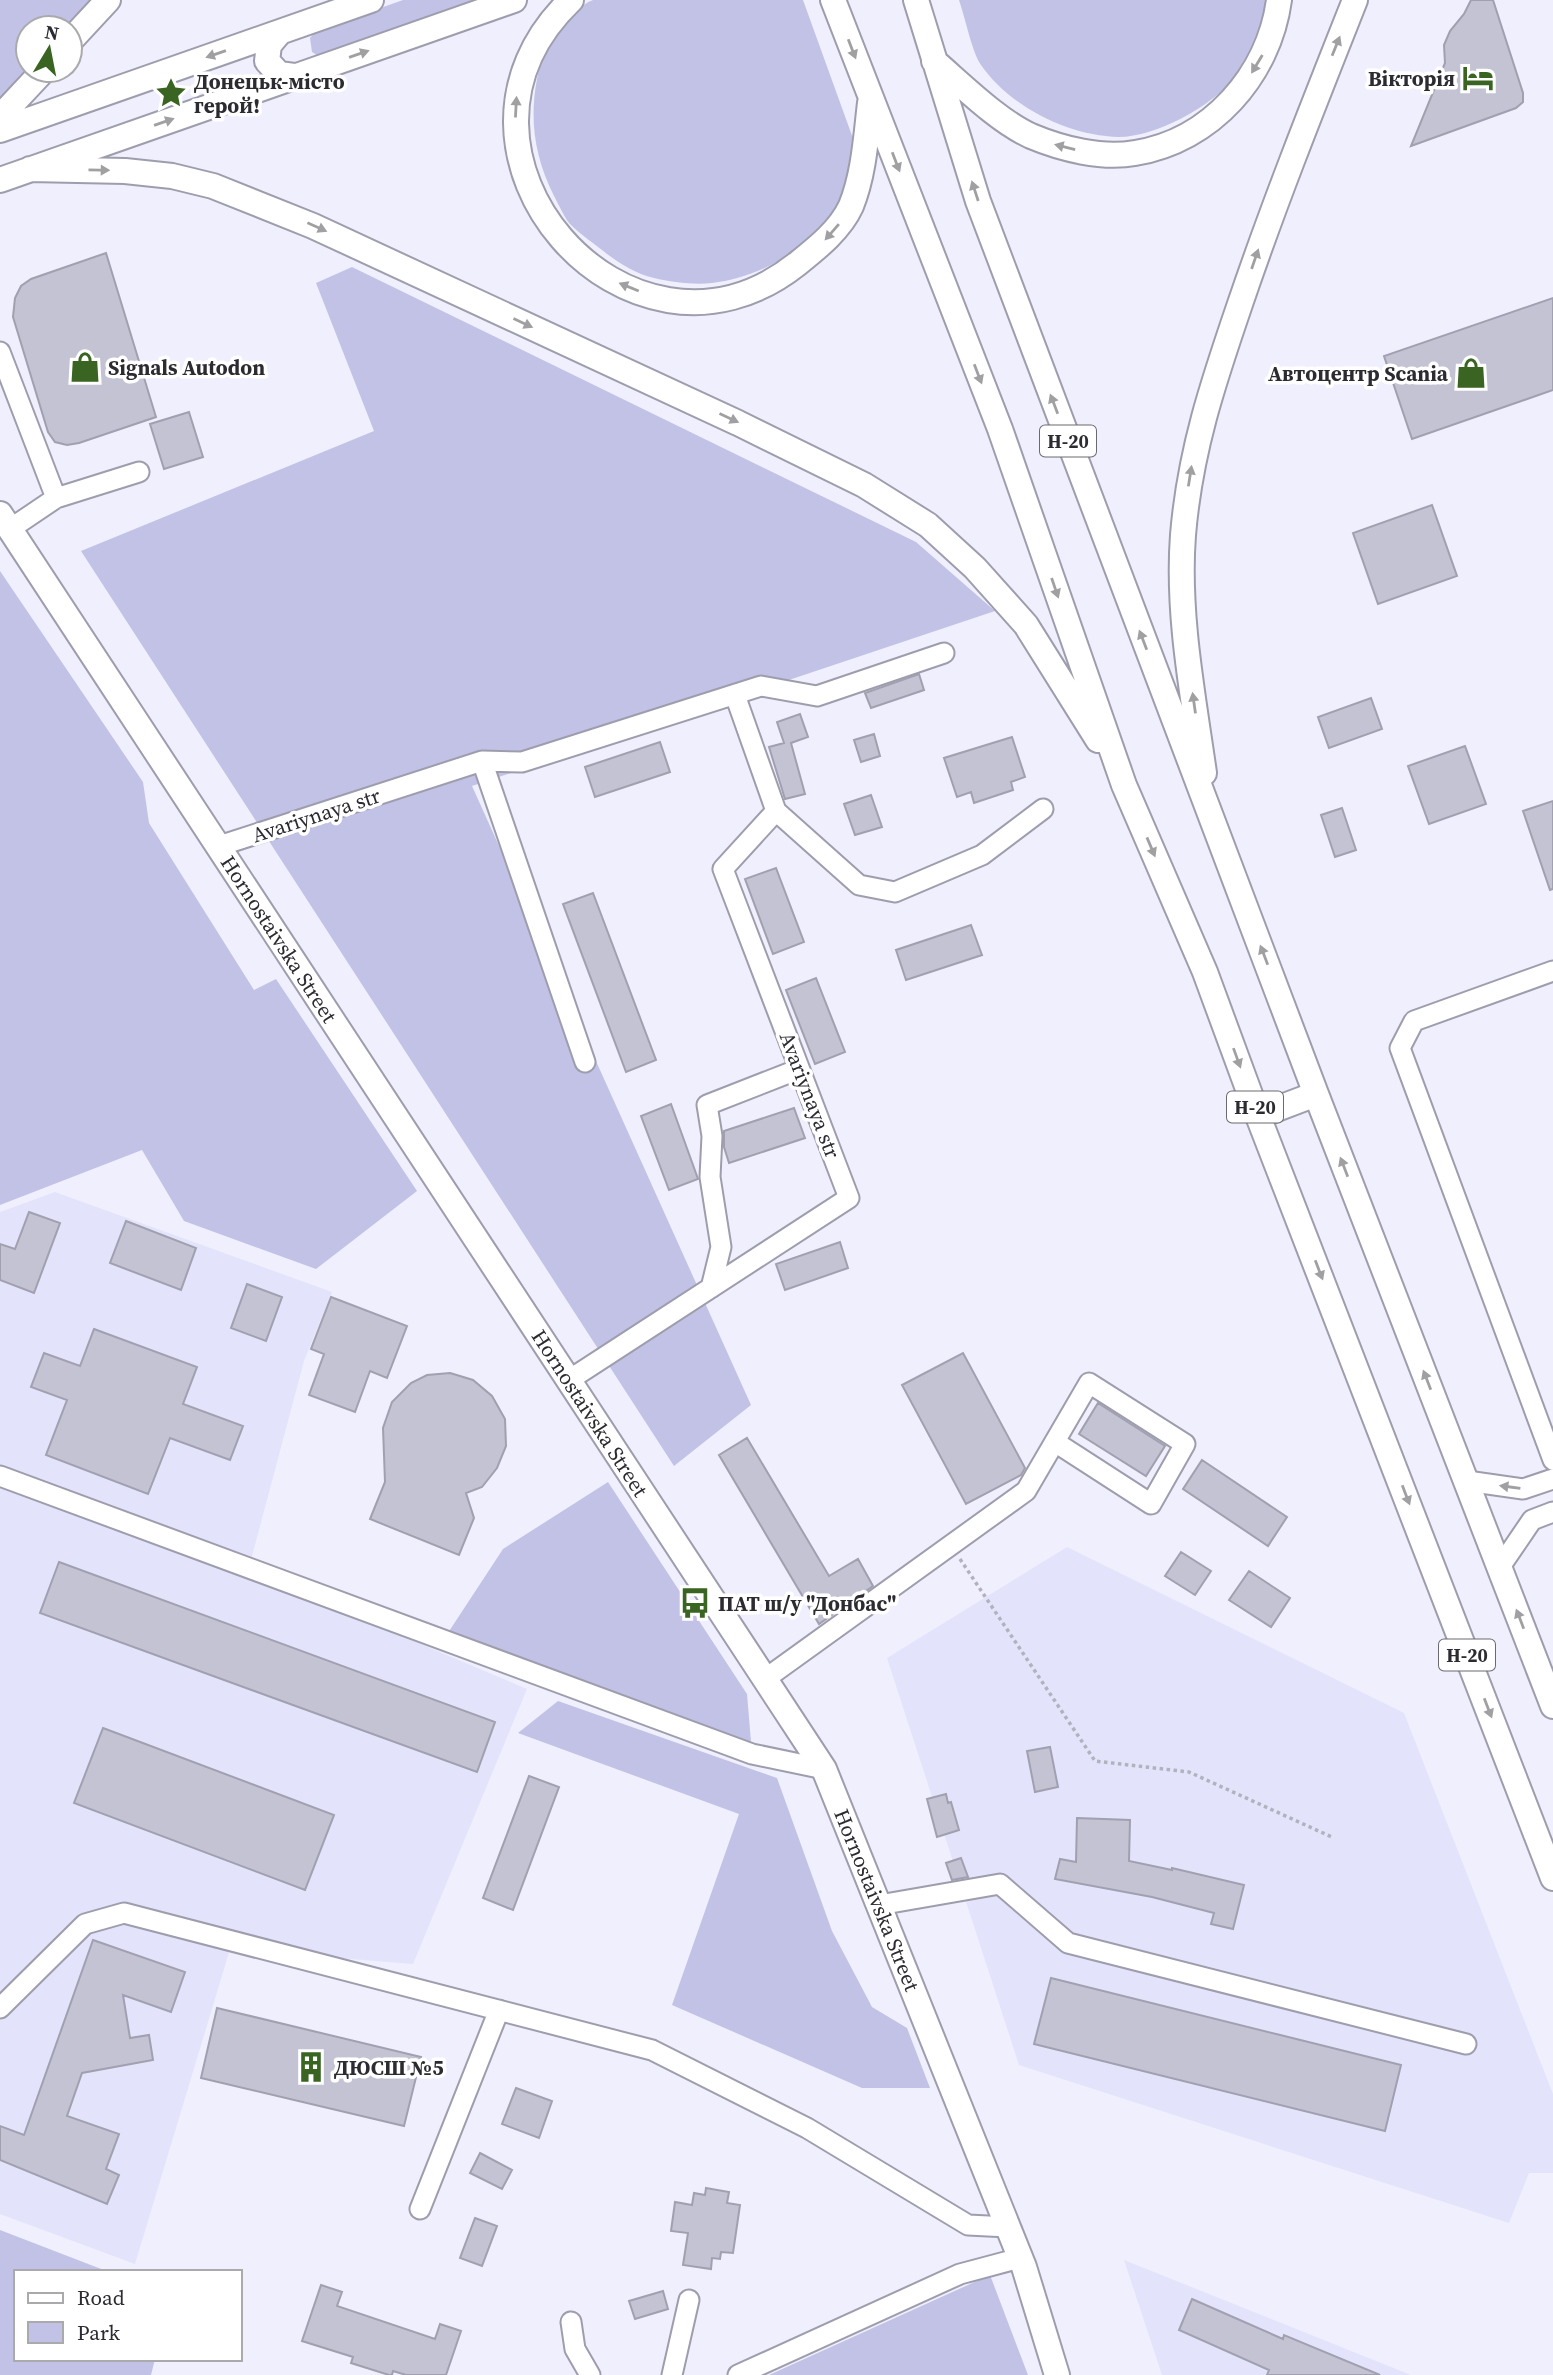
<svg xmlns="http://www.w3.org/2000/svg" width="1553" height="2375" font-family="'Source Serif 4',serif">
<style>
.built{fill:#e3e3fb}
.green{fill:#c2c2e6}
.building{fill:#c3c3d3;stroke:#a0a0b0;stroke-width:2}
.lines{fill:none;stroke-linecap:round;stroke-linejoin:round}
.minor-casing{stroke:#9e9dad;stroke-width:23}
.major-casing{stroke:#9e9dad;stroke-width:28}
.path{stroke:#b2b2be;stroke-width:3.5;stroke-dasharray:3.5 3.5;stroke-linecap:butt}
.minor{stroke:#fff;stroke-width:19}
.major{stroke:#fff;stroke-width:24}
.oneway{fill:#a0a0a2}
.labels{text-anchor:middle;dominant-baseline:central;stroke-width:7;stroke-linejoin:round;paint-order:stroke}
.shield{fill:#fff;stroke:#6b6b6f;stroke-width:2}
.shield-label{font-size:19px;font-weight:bold;fill:#2b2b31}
.poi-label{font-size:21px;font-weight:bold;fill:#2b2b31;stroke:#fff;text-anchor:start}
.street-label{font-size:21px;fill:#2b2b31;stroke:#fff}
</style>
<rect width="100%" height="100%" fill="#efeffd"/>
<path class="built" d="M55,1192L332,1292L304,1361L248,1571L527,1689L413,1964L230,1949L135,2264L0,2214V1212Z
M1067,1547L1404,1713L1553,2094V2173H1529L1509,2223L1019,2065L887,1658Z
M1124,2260L1411,2375H1162Z"/>
<path class="green" d="M0,0H96L70,28H28L29,70L0,99Z
M403,0H490L320,57L312,52L310,38L316,31Z
M593,0H803L855,144C853,161 850,179 843,195C821,244 763,277 712,283C693,285 672,282 654,278C636,274 621,264 607,254C595,244 581,235 570,224C564,217 559,205 554,196C535,158 529,121 537,79C541,53 568,9 593,0Z
M959,0H1269C1262,29 1253,54 1235,77C1213,106 1155,137 1119,137C1069,136 1010,107 981,65C972,52 965,17 959,0Z
M352,267L916,542L995,611L472,786L751,1405L674,1466L81,551L374,431L316,283Z
M0,571L143,782L149,823L254,990L276,979L417,1191L316,1269L184,1221L142,1150L0,1205Z
M608,1482L747,1694L752,1754L442,1642L503,1549Z
M558,1701L777,1778L832,1931L872,2007L907,2028L930,2088H862L672,2005L739,1814L518,1733Z
M0,2230L109,2272H16V2359H155L151,2375H0Z
M990,2275L1028,2375H769Z"/>
<path class="building" d="M1471,0H1493L1523,93V102L1516,108L1411,146L1445,63L1444,45L1450,31L1464,14Z
M106,253L156,417L79,443L67,445L55,442L48,432L13,317L15,298L21,286L31,279Z
M1553,298V390L1412,439L1384,356Z
M189,412L203,457L164,469L150,424Z
M1432,505L1457,576L1378,604L1353,533Z
M919,674L924,690L871,708L865,693Z
M1371,698L1382,729L1329,748L1318,717Z
M800,714L808,737L791,743L805,794L785,799L769,747L784,743L777,722Z
M874,734L880,756L861,762L854,740Z
M1012,737L1025,777L1011,782L1013,790L974,803L971,792L957,797L944,758Z
M660,742L670,772L595,797L585,767Z
M1465,746L1486,804L1429,824L1408,766Z
M871,795L882,827L855,835L844,804Z
M1553,801V889L1550,890L1523,811Z
M1342,808L1356,850L1335,857L1321,815Z
M776,868L804,942L773,954L745,879Z
M593,893L656,1060L626,1072L563,904Z
M971,925L982,955L906,980L896,950Z
M816,978L845,1052L815,1064L786,990Z
M671,1104L698,1179L669,1190L641,1116Z
M794,1108L805,1138L729,1163L724,1147V1131Z
M29,1212L60,1223L34,1293L0,1280V1244L15,1249Z
M126,1221L196,1248L181,1290L110,1263Z
M840,1242L848,1268L785,1290L776,1264Z
M247,1284L282,1297L266,1341L231,1328Z
M331,1297L407,1326L387,1378L370,1371L355,1412L309,1395L324,1354L311,1349Z
M94,1329L197,1367L183,1404L243,1426L230,1460L170,1438L148,1494L46,1455L67,1400L31,1387L44,1353L80,1366Z
M963,1353L1025,1468L1021,1475L966,1504L902,1385Z
M450,1373L473,1380L492,1396L505,1419L506,1446L497,1468L482,1487L466,1493L474,1518L459,1555L370,1519L385,1482L383,1428L392,1402L411,1383L427,1375Z
M1098,1403L1165,1446L1146,1476L1079,1434Z
M747,1438L829,1576L858,1559L873,1586L819,1624L719,1455Z
M1202,1460L1287,1517L1268,1546L1183,1489Z
M1181,1552L1211,1571L1195,1595L1165,1576Z
M59,1562L495,1722L477,1772L40,1613Z
M1249,1571L1290,1598L1271,1627L1229,1600Z
M103,1728L334,1815L305,1890L74,1803Z
M1050,1747L1058,1787L1035,1792L1027,1751Z
M529,1776L559,1787L513,1910L483,1898Z
M946,1794L948,1803L951,1802L959,1830L937,1837L927,1799Z
M1077,1818L1130,1820L1129,1861L1172,1870V1868L1244,1885L1233,1929L1211,1924L1214,1913L1152,1897L1055,1879L1060,1859L1076,1862Z
M961,1858L968,1877L952,1880L946,1863Z
M93,1940L185,1972L171,2012L123,1995L130,2038L149,2035L153,2060L82,2073L67,2116L119,2134L106,2169L119,2175L107,2204L0,2160V2126L24,2135Z
M1051,1978L1401,2065L1385,2131L1034,2044Z
M217,2008L421,2057L404,2126L201,2078Z
M516,2088L552,2101L539,2138L502,2124Z
M480,2153L512,2170L502,2189L470,2173Z
M706,2188L729,2192L727,2203L740,2205L733,2253L721,2252L720,2259L712,2258L711,2269L683,2265L688,2233L671,2231L675,2202L692,2205L694,2193L705,2195Z
M475,2218L497,2226L482,2266L460,2258Z
M321,2285L342,2292L337,2306L435,2339L440,2324L461,2331L446,2375H406L393,2371L392,2375H389L351,2363L353,2357L302,2341Z
M663,2291L668,2309L635,2319L629,2301Z
M1192,2299L1283,2339L1284,2335L1380,2375H1267L1269,2370L1179,2330Z"/>
<g class="lines">
<defs>
<path id="minor" d="M0,352L56,498L10,529
M56,498L139,472
M482,761L585,1062
M776,811L859,885L895,892L982,855L1043,809
M219,846L482,761L522,762L761,686L817,696L944,653
M1553,971L1414,1021L1400,1048L1553,1460
M711,1288L721,1247L710,1177L712,1136L707,1105L799,1069
M569,1380L849,1198L723,869L776,811L735,695
M0,1476L752,1754L824,1769
M1467,1481L1523,1489L1553,1479
M1500,1567L1532,1520L1553,1512
M765,1679L1026,1491L1089,1383L1185,1444L1151,1504L1055,1442
M879,1905L1000,1884L1068,1943L1466,2044
M0,2008L85,1924L124,1913L652,2050L807,2128L968,2225L1008,2227
M420,2209L499,2010
M571,2322L575,2349L590,2375
M672,2375L689,2300
M738,2375L960,2274L1020,2258"/>
<path id="major" d="M571,0C413,151 629,397 797,264C817,248 840,230 851,206C864,174 866,137 870,103
M833,0L1000,429L1124,785L1205,972L1258,1116L1553,1878
M916,0L978,201L1316,1094L1553,1706
M280,32L269,45L267,61L279,74L294,76
M70,41L108,0
M934,61C962,85 998,121 1031,136C1062,149 1102,159 1135,153C1211,141 1269,75 1279,0
M0,117L44,70
M0,130L371,0
M30,169L125,171L172,176L213,186L313,226L738,423L864,485L928,525L975,568L1026,625L1098,740
M0,180L514,0
M0,514L824,1769L1024,2267L1057,2375
M1204,773C1193,695 1177,614 1183,535C1190,451 1213,383 1240,304C1275,201 1315,101 1355,0
M1258,1116L1316,1094"/>
</defs>
<use href="#minor" class="minor-casing"/>
<use href="#major" class="major-casing"/>
<path class="path" d="M960,1559L1095,1761L1189,1772L1334,1838"/>
<use href="#minor" class="minor"/>
<use href="#major" class="major"/>
</g>
<defs><path id="oneway-solid" d="M-6-.8H1V-3.2L6.5 0L1 3.2V.8H-6Z" transform="scale(1.75)"/></defs>
<g class="oneway">
<use href="#oneway-solid" transform="translate(1336 46) rotate(-68)"/>
<use href="#oneway-solid" transform="translate(852 49) rotate(69)"/>
<use href="#oneway-solid" transform="translate(216 54) rotate(161)"/>
<use href="#oneway-solid" transform="translate(359 54) rotate(-19)"/>
<use href="#oneway-solid" transform="translate(1257 64) rotate(121)"/>
<use href="#oneway-solid" transform="translate(516 107) rotate(-87)"/>
<use href="#oneway-solid" transform="translate(164 122) rotate(-19)"/>
<use href="#oneway-solid" transform="translate(1065 147) rotate(-166)"/>
<use href="#oneway-solid" transform="translate(896 162) rotate(69)"/>
<use href="#oneway-solid" transform="translate(99 170) rotate(1)"/>
<use href="#oneway-solid" transform="translate(975 191) rotate(-108)"/>
<use href="#oneway-solid" transform="translate(317 227) rotate(24)"/>
<use href="#oneway-solid" transform="translate(832 232) rotate(131)"/>
<use href="#oneway-solid" transform="translate(1255 259) rotate(-71)"/>
<use href="#oneway-solid" transform="translate(629 287) rotate(-158)"/>
<use href="#oneway-solid" transform="translate(523 323) rotate(25)"/>
<use href="#oneway-solid" transform="translate(978 374) rotate(69)"/>
<use href="#oneway-solid" transform="translate(1054 404) rotate(-111)"/>
<use href="#oneway-solid" transform="translate(729 418) rotate(25)"/>
<use href="#oneway-solid" transform="translate(1190 476) rotate(-81)"/>
<use href="#oneway-solid" transform="translate(1055 588) rotate(71)"/>
<use href="#oneway-solid" transform="translate(1143 640) rotate(-111)"/>
<use href="#oneway-solid" transform="translate(1194 703) rotate(-98)"/>
<use href="#oneway-solid" transform="translate(1151 847) rotate(67)"/>
<use href="#oneway-solid" transform="translate(1264 955) rotate(-111)"/>
<use href="#oneway-solid" transform="translate(1237 1058) rotate(70)"/>
<use href="#oneway-solid" transform="translate(1344 1167) rotate(-111)"/>
<use href="#oneway-solid" transform="translate(1319 1270) rotate(69)"/>
<use href="#oneway-solid" transform="translate(1427 1380) rotate(-111)"/>
<use href="#oneway-solid" transform="translate(1510 1487) rotate(-172)"/>
<use href="#oneway-solid" transform="translate(1406 1495) rotate(69)"/>
<use href="#oneway-solid" transform="translate(1520 1619) rotate(-111)"/>
<use href="#oneway-solid" transform="translate(1488 1708) rotate(69)"/>
</g>
<defs>
<symbol id="hotel-bare" viewBox="-9 -9 18 18"><path d="M-6-4.5h1.5V1H6V5H4.5V3h-9V5H-6ZM-4 0a1.8 1.8 0 1 1 3.6 0ZM.5 0V-2.5h3Q6-2.5 6 0Z" fill="#396421" stroke="#fff" stroke-width="2.5" paint-order="stroke"/></symbol>
<symbol id="sight-bare" viewBox="-9 -9 18 18"><path d="M0-6L1.8-2.2L6-1.7L2.9 1.2L3.7 5.4L0 3.3L-3.7 5.4L-2.9 1.2L-6-1.7L-1.8-2.2Z" fill="#396421" stroke="#fff" stroke-width="2.5" paint-order="stroke"/></symbol>
<symbol id="shop-bare" viewBox="-9 -9 18 18"><path d="M-5-2.5h2.3a2.7 3.5 0 0 1 5.4 0H5L5.5 6h-11ZM-1.5-2.5h3a1.5 2.3 0 0 0-3 0Z" fill="#396421" stroke="#fff" stroke-width="2.5" paint-order="stroke"/></symbol>
<symbol id="bus-bare" viewBox="-9 -9 18 18"><path d="M-5-6H5V4H4V6H2V4H-2V6H-4V4H-5ZM-3.5-4V0h7V-4ZM-3.5 1.2v1.5H-2V1.2ZM2 1.2v1.5H3.5V1.2Z" fill="#396421" stroke="#fff" stroke-width="2.5" paint-order="stroke"/></symbol>
<symbol id="building-bare" viewBox="-9 -9 18 18"><path d="M-4-6H4V6H1V3H-1V6H-4ZM-2.5-4.3h1.7v1.8h-1.7ZM.8-4.3h1.7v1.8H.8ZM-2.5-1h1.7V.8h-1.7ZM.8-1h1.7V.8H.8Z" fill="#396421" stroke="#fff" stroke-width="2.5" paint-order="stroke"/></symbol>
</defs>
<g fill-rule="evenodd">
<use href="#hotel-bare" x="1456" y="56" width="44" height="44"/>
<use href="#sight-bare" x="149" y="71" width="44" height="44"/>
<use href="#shop-bare" x="63" y="345" width="44" height="44"/>
<use href="#shop-bare" x="1449" y="351" width="44" height="44"/>
<use href="#bus-bare" x="673" y="1581" width="44" height="44"/>
<use href="#building-bare" x="289" y="2045" width="44" height="44"/>
</g>
<g class="labels">
<g class="shield">
<rect x="1040" y="425.5" width="56" height="31" rx="5"/>
<rect x="1227" y="1091.5" width="56" height="31" rx="5"/>
<rect x="1439" y="1639.5" width="56" height="31" rx="5"/>
</g>
<g class="shield-label">
<text x="1068" y="441">Н-20</text>
<text x="1255" y="1107">Н-20</text>
<text x="1467" y="1655">Н-20</text>
</g>
<g class="poi-label">
<text x="1455" y="78" text-anchor="end">Вікторія</text>
<text x="194" y="81">Донецьк-місто<tspan x="194" dy="24">герой!</tspan></text>
<text x="108" y="367">Signals Autodon</text>
<text x="1448" y="373" text-anchor="end">Автоцентр Scania</text>
<text x="718" y="1603">ПАТ ш/у "Донбас"</text>
<text x="334" y="2067">ДЮСШ №5</text>
</g>
<g class="street-label">
<text transform="translate(316 815) rotate(-18)">Avariynaya str</text>
<text transform="translate(279 939) rotate(57)">Hornostaivska Street</text>
<text transform="translate(810 1095) rotate(69)">Avariynaya str</text>
<text transform="translate(590 1413) rotate(57)">Hornostaivska Street</text>
<text transform="translate(877 1900) rotate(68)">Hornostaivska Street</text>
</g>
</g>
<rect x="14" y="2270" width="228" height="91" fill="#ffffff" stroke="#aaaaad" stroke-width="2"/>
<rect x="28" y="2293" width="35" height="10" fill="#ffffff" stroke="#aaaaad" stroke-width="2"/>
<text x="77" y="2305" font-size="21" fill="#2b2b31">Road</text>
<rect x="28" y="2322" width="35" height="21" fill="#c2c2e6" stroke="#aaaaad" stroke-width="2"/>
<text x="77" y="2340" font-size="21" fill="#2b2b31">Park</text>
<g transform="translate(49 49) rotate(10)"><circle r="33" fill="#ffffff" stroke="#aaaaad" stroke-width="2"/>
<path d="M0-5L12 26L0 18L-12 26Z" fill="#396421"/>
<text y="-10" font-size="19" font-weight="bold" text-anchor="middle" fill="#2b2b31">N</text>
</g>
</svg>
